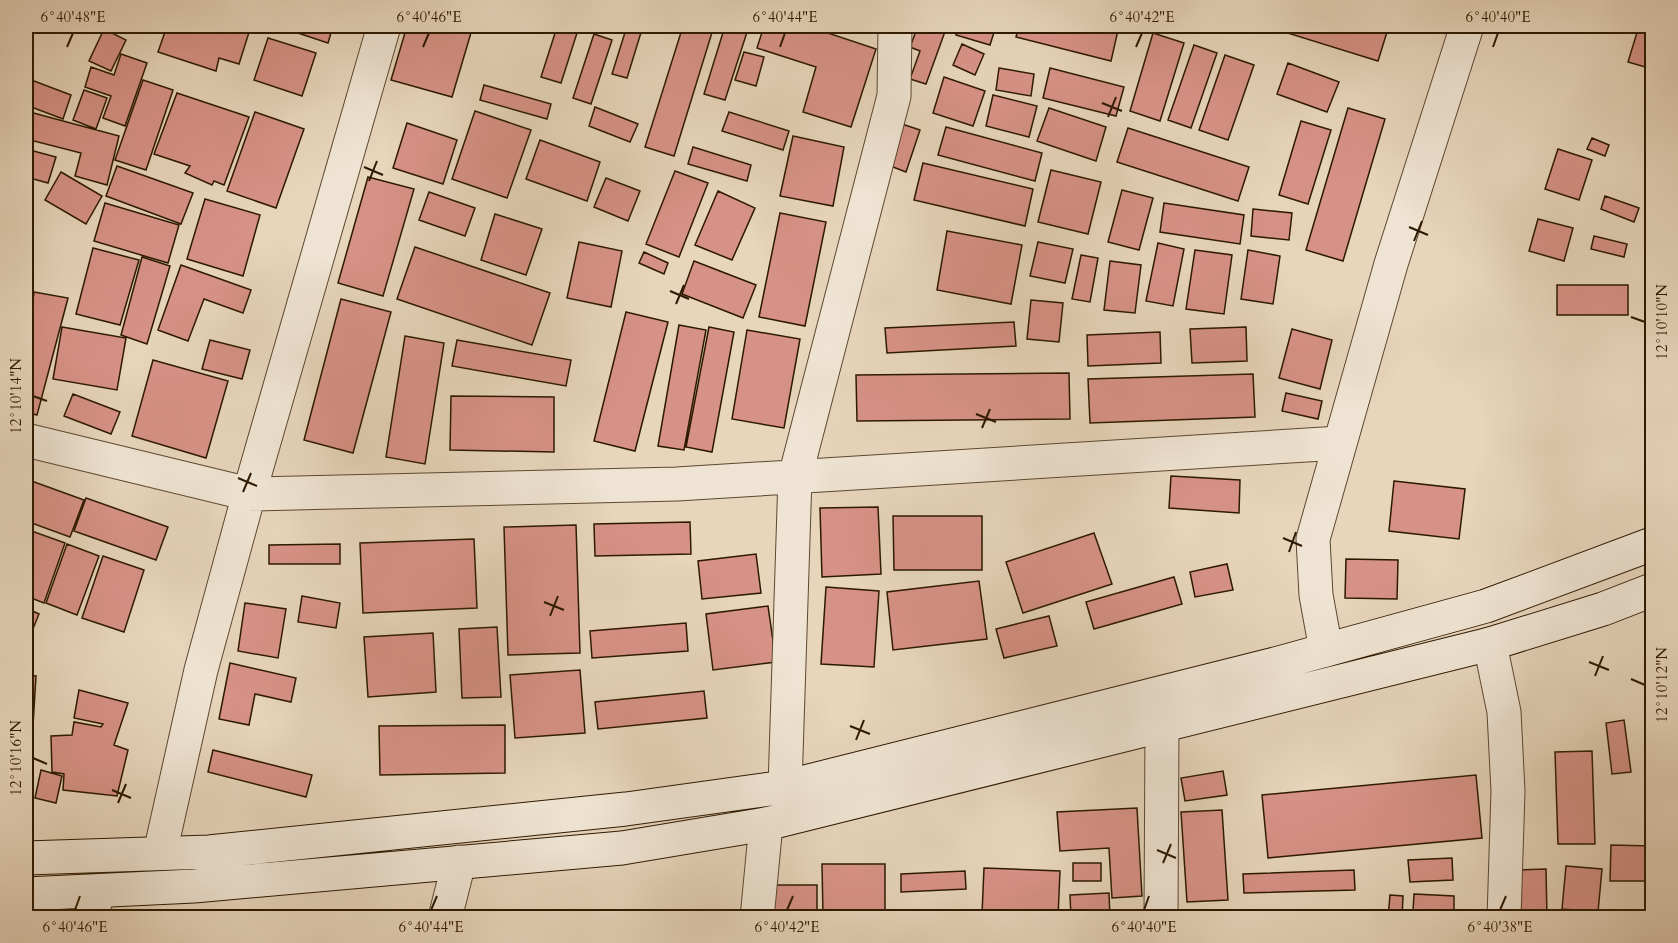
<svg xmlns="http://www.w3.org/2000/svg" width="1678" height="943" font-family="Cardo,serif">
<style>
.building{fill:#d79287;stroke:#2d1900;stroke-width:1.5}
.lines{fill:none;stroke-linecap:round;stroke-linejoin:round}
.street-casing{stroke:#5c482f;stroke-width:35}
.secondary-casing{stroke:#2d1900;stroke-width:35}
.street{stroke:#efe4d3;stroke-width:33}
.secondary{stroke:#efe4d3;stroke-width:33}
.ticks{fill:none;stroke:#2d1900;stroke-width:2}
.neatline{fill:none;stroke:#2d1900;stroke-width:2}
.ticks-label{font-size:15px;text-anchor:middle;fill:#2d1900}
</style>
<rect width="100%" height="100%" fill="#e7d5bc"/>
<filter id="stains"><feTurbulence type="fractalNoise" baseFrequency=".00333" numOctaves="4"/><feColorMatrix values="0 0 0 0 .2 0 0 0 0 .09 0 0 0 0 .02 0 0 0 .5 -.17"/></filter>
<radialGradient id="worn" r=".72"><stop offset=".6" stop-color="#630" stop-opacity="0"/><stop offset="1" stop-color="#630" stop-opacity=".3"/></radialGradient>
<path class="building" d="M167,26H251L239,64L219,58L216,71L158,52Z
M277,26H333L328,43Z
M407,26H473L452,97L391,80Z
M627,26H643L627,78L612,74Z
M683,26H714L674,156L645,147Z
M725,26H749L725,100L704,94Z
M764,26H807L876,49L851,127L803,112L816,67L757,48Z
M918,26H947L926,84L910,79L920,51L910,47Z
M958,26H996L990,45L956,35Z
M1019,26H1119L1111,61L1016,37Z
M1265,26H1366L1387,32L1378,61Z
M1639,26H1652V69L1628,62Z
M557,27L577,33L561,83L541,77Z
M104,29L126,40L111,71L89,61Z
M1153,33L1184,43L1160,121L1130,111Z
M594,34L612,40L591,104L573,98Z
M268,38L316,53L302,96L254,80Z
M962,44L984,54L975,75L953,65Z
M1194,45L1217,53L1191,128L1168,120Z
M744,52L764,57L756,86L735,80Z
M121,54L147,63L125,126L103,118L111,96L85,87L91,67L114,75Z
M1225,55L1254,65L1228,140L1199,130Z
M1288,63L1339,82L1327,112L1277,94Z
M999,68L1034,74L1031,96L996,90Z
M1050,68L1124,87L1116,116L1043,98Z
M944,77L985,91L973,126L933,113Z
M26,78L71,95L63,119L26,105Z
M143,80L173,90L146,170L115,160Z
M484,85L551,104L547,119L480,100Z
M84,90L107,98L96,129L73,120Z
M177,93L249,117L224,185L214,181L212,185L185,173L190,166L154,154Z
M993,95L1037,106L1029,137L986,126Z
M595,107L638,124L630,142L589,126Z
M1049,108L1106,127L1096,161L1037,141Z
M1348,108L1385,119L1343,261L1306,250Z
M26,111L119,136L107,185L75,176L81,153L26,139Z
M475,111L531,130L507,198L452,179Z
M255,112L304,129L276,208L227,191Z
M729,112L789,131L783,150L722,131Z
M1301,121L1331,130L1308,204L1279,195Z
M407,123L457,140L443,184L393,168Z
M902,124L920,130L906,172L888,165Z
M946,127L1042,153L1035,181L938,155Z
M1128,128L1249,167L1238,201L1117,162Z
M793,136L844,147L833,206L780,196Z
M1592,138L1609,145L1605,156L1587,149Z
M540,140L600,162L587,201L526,179Z
M693,147L751,165L747,181L688,164Z
M26,149L56,157L48,183L26,177Z
M1558,149L1592,160L1579,200L1545,189Z
M923,163L1033,189L1025,226L914,200Z
M117,166L193,193L181,224L106,196Z
M1051,170L1101,182L1088,234L1038,222Z
M675,171L708,183L679,257L646,244Z
M61,172L102,196L86,224L45,200Z
M368,177L414,189L383,296L338,283Z
M606,178L640,191L628,221L594,207Z
M1122,190L1153,198L1139,250L1108,242Z
M718,191L755,208L732,260L695,245Z
M429,192L475,208L465,236L419,220Z
M1605,196L1639,208L1634,222L1601,209Z
M205,199L260,215L243,276L187,259Z
M105,203L179,225L168,263L94,241Z
M1164,203L1244,215L1240,244L1160,232Z
M1253,209L1292,213L1289,240L1251,236Z
M780,213L826,222L805,326L759,317Z
M495,214L542,229L526,275L481,260Z
M1538,219L1573,228L1564,261L1529,251Z
M947,231L1022,245L1011,304L937,290Z
M1594,236L1627,244L1624,257L1591,249Z
M579,242L622,251L611,307L567,298Z
M1038,242L1073,249L1065,283L1030,276Z
M1158,243L1184,249L1173,306L1146,301Z
M415,247L550,293L532,345L397,299Z
M93,248L139,260L120,325L76,314Z
M1195,250L1232,255L1224,314L1186,309Z
M1248,250L1280,256L1273,304L1241,299Z
M644,252L668,263L664,274L639,263Z
M1081,255L1098,258L1090,302L1072,299Z
M142,257L170,266L147,344L121,335Z
M694,261L756,285L743,318L682,294Z
M1110,261L1141,265L1135,313L1104,310Z
M181,265L251,290L243,313L204,299L188,341L158,330Z
M1557,285H1628V315H1557Z
M34,292L68,298L37,415L26,412V300H33Z
M341,299L391,312L353,453L304,440Z
M1031,300L1063,303L1059,342L1027,339Z
M626,312L668,322L635,451L594,441Z
M1014,322L1016,346L887,353L885,328Z
M679,325L706,330L684,450L658,446Z
M62,327L126,338L117,390L53,379Z
M709,327L734,332L712,452L686,447Z
M1246,327L1247,361L1192,363L1190,329Z
M1292,329L1332,340L1320,389L1279,378Z
M747,330L800,339L784,428L732,419Z
M1160,332L1161,363L1088,366L1087,335Z
M405,336L444,343L425,464L386,457Z
M210,340L250,350L242,379L202,369Z
M457,340L571,360L566,386L452,366Z
M153,360L228,381L206,458L132,436Z
M1069,373L1070,419L857,421L856,375Z
M1253,374L1255,417L1090,423L1088,379Z
M1286,393L1322,401L1318,419L1282,411Z
M73,394L120,412L111,434L64,416Z
M451,396L554,397V452L450,450Z
M1171,476L1240,480L1239,513L1169,508Z
M26,479L84,500L70,537L26,521Z
M1394,481L1465,489L1459,539L1389,531Z
M86,498L168,527L156,560L74,531Z
M878,507L881,574L822,577L820,508Z
M893,516H982V570H894Z
M690,522L691,554L595,556L594,524Z
M576,525L580,653L508,655L504,527Z
M26,529L65,543L44,603L26,596Z
M1094,533L1112,584L1023,613L1006,562Z
M474,539L477,608L363,613L360,543Z
M67,544L99,556L77,615L46,603Z
M340,544V564H269V545Z
M756,554L761,593L702,599L698,561Z
M103,556L144,570L124,632L82,618Z
M1346,559L1398,560L1397,599L1345,598Z
M1227,564L1233,590L1195,597L1190,572Z
M1174,577L1182,604L1094,629L1086,602Z
M979,581L987,639L893,650L887,592Z
M826,587L879,591L874,667L821,664Z
M302,596L340,603L336,628L298,622Z
M245,603L286,609L278,658L238,651Z
M768,606L776,662L713,670L706,614Z
M26,608L39,614L26,646Z
M1049,616L1057,646L1004,658L996,629Z
M686,623L688,651L592,658L590,631Z
M497,627L501,697L462,698L459,629Z
M433,633L436,692L368,697L364,637Z
M230,663L296,678L291,702L255,694L249,725L219,719Z
M580,670L585,733L515,738L510,675Z
M26,675L36,676L29,791H26Z
M79,690L128,703L114,745L128,750L117,796L63,790L64,774L52,772L51,736L72,735L74,722L101,727L103,724L74,718Z
M704,691L707,718L598,729L595,702Z
M1624,720L1631,772L1612,774L1606,723Z
M505,725V773L380,775L379,726Z
M213,750L312,775L306,797L208,772Z
M1592,751L1595,844H1558L1555,752Z
M41,770L62,776L56,803L35,798Z
M1223,771L1227,795L1185,801L1181,778Z
M1476,775L1482,838L1268,858L1262,795Z
M1137,808L1142,896L1112,898L1109,848L1060,851L1057,812Z
M1222,810L1228,900L1187,902L1181,812Z
M1611,845L1652,846V881H1610Z
M1452,858L1453,880L1410,882L1408,860Z
M1073,863H1101V881H1073Z
M822,864H885V916H823Z
M1566,866L1602,869L1598,912L1562,909Z
M984,868L1060,871L1058,918L982,914Z
M1546,869L1547,918H1521L1520,870Z
M1354,870L1355,890L1244,893L1243,874Z
M965,871L966,889L901,892V874Z
M772,885H817V918H772Z
M1109,893L1110,918H1071L1070,895Z
M1414,894L1454,896V913L1413,911Z
M1390,895L1403,896L1402,918H1388Z
M647,911H724V918H647Z
M970,911V918H910V913Z
M1258,913V918H1228V915Z"/>
<g class="lines">
<defs>
<path id="street" d="M26,440L249,494L677,484L1340,443
M1490,644L1504,712L1508,791L1504,918
M1326,650L1316,595L1313,539L1391,264L1467,26
M785,787L795,477L894,96L895,26
M160,853L201,670L249,494L384,26
M91,918L98,892
M445,918L459,862
M757,918L766,824
M1161,918L1162,726"/>
<path id="secondary" d="M26,858L209,852L626,809L785,787L1275,664L1486,606L1652,544
M26,894L194,886L622,848L766,824L1490,644L1603,609L1652,590"/>
</defs>
<use href="#street" class="street-casing"/>
<use href="#secondary" class="secondary-casing"/>
<use href="#street" class="street"/>
<use href="#secondary" class="secondary"/>
</g>
<path class="ticks" d="M67,47L73,33M423,47L429,33M780,47L785,33M1136,47L1142,33M1493,47L1498,33M1102,103L1122,111M1108,117L1116,97M364,167L383,175M369,181L377,161M1409,227L1428,235M1414,241L1422,221M670,291L689,299M676,304L684,285M1631,317L1645,322M33,396L47,401M976,414L996,422M982,428L990,409M238,478L257,486M243,492L251,473M1283,538L1302,546M1289,552L1296,532M544,602L564,610M550,616L558,596M1589,662L1609,670M1595,676L1603,656M1631,679L1645,685M850,726L870,734M856,740L864,720M33,758L47,764M112,790L131,798M118,803L126,784M1157,850L1176,858M1163,863L1171,844M75,910L80,896M431,910L437,896M787,910L793,896M1144,910L1149,896M1500,910L1506,896"/>
<rect width="1678" height="943" fill="none" stroke="#e7d5bc" stroke-width="66"/>
<rect x="33" y="33" width="1612" height="877" class="neatline"/>
<g class="ticks-label">
<text x="73" y="22">6°40'48"E</text>
<text x="429" y="22">6°40'46"E</text>
<text x="785" y="22">6°40'44"E</text>
<text x="1142" y="22">6°40'42"E</text>
<text x="1498" y="22">6°40'40"E</text>
<text transform="translate(1662 322) rotate(-90)" y="5">12°10'10"N</text>
<text transform="translate(16 396) rotate(-90)" y="5">12°10'14"N</text>
<text transform="translate(1662 685) rotate(-90)" y="5">12°10'12"N</text>
<text transform="translate(16 758) rotate(-90)" y="5">12°10'16"N</text>
<text x="75" y="932">6°40'46"E</text>
<text x="431" y="932">6°40'44"E</text>
<text x="787" y="932">6°40'42"E</text>
<text x="1144" y="932">6°40'40"E</text>
<text x="1500" y="932">6°40'38"E</text>
</g>
<rect width="100%" height="100%" filter="url(#stains)"/>
<rect width="100%" height="100%" fill="url(#worn)"/>
</svg>
